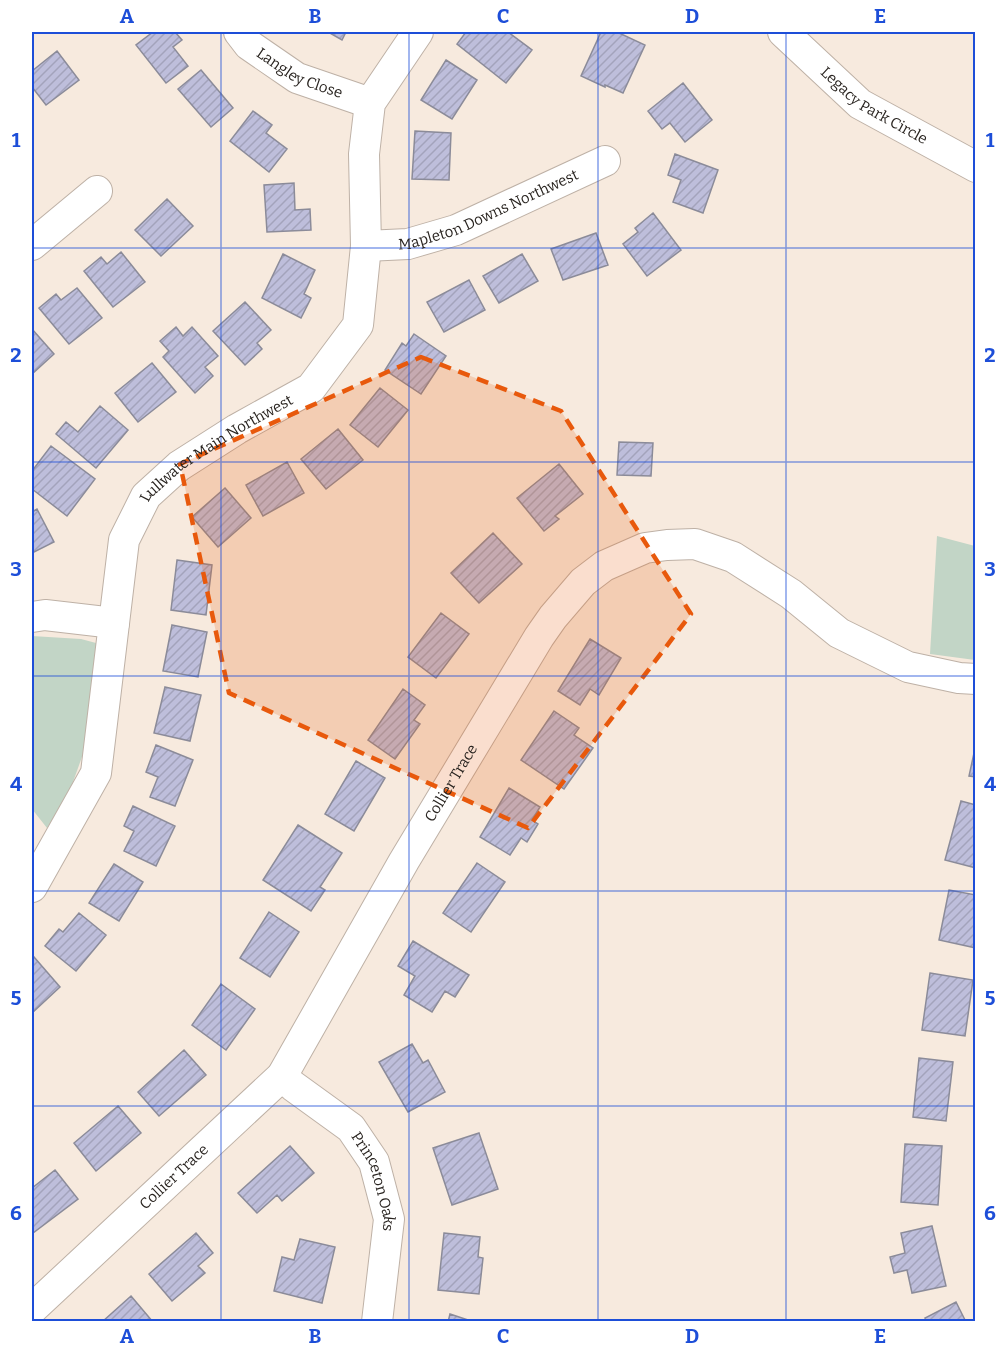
<svg xmlns="http://www.w3.org/2000/svg" width="1007" height="1353" font-family="Bitter,serif">
<style>
.green{fill:#c2d5c6}
.building{fill:url(#building-hatch);stroke:#8b8b99;stroke-width:1.5}
.lines{fill:none;stroke-linecap:round;stroke-linejoin:round}
.minor-casing{stroke:#beb1a6;stroke-width:32}
.minor{stroke:#fff;stroke-width:30}
.marked{fill:#e8590c;fill-opacity:0.2;stroke:#e8590c;stroke-width:4.5;stroke-dasharray:12 8;stroke-linejoin:round}
.grid{fill:none;stroke:#1d4ed8;stroke-width:1.5;stroke-opacity:0.55}
.labels{text-anchor:middle;dominant-baseline:central;stroke-width:4.5;stroke-linejoin:round;paint-order:stroke}
.street-label{font-size:15px;fill:#292420;stroke:#fff}
.neatline{fill:none;stroke:#1d4ed8;stroke-width:2}
.grid-label{font-size:20px;text-anchor:middle;font-weight:bold;fill:#1d4ed8}
</style>
<defs>
<pattern id="building-hatch" width="6" height="6" patternUnits="userSpaceOnUse" patternTransform="scale(1.5)"><rect width="6" height="6" fill="#bebedb"/><path d="M-1 1l2-2M0 6l6-6M5 7l2-2" fill="none" stroke="#a3a3bc"/></pattern>
</defs>
<rect width="100%" height="100%" fill="#f7eade"/>
<path class="green" d="M937,536L975,546V660L930,654Z
M32,636L81,639L96,643L100,669L94,714L83,754L68,796L47,828L32,809Z"/>
<path class="building" d="M153,32H175L182,40L173,47L188,66L166,83L136,45Z
M328,32H346L342,40Z
M466,32H508L532,50L506,83L457,44Z
M601,32H617L645,45L623,93L605,85V87L581,76Z
M57,51L79,80L46,105L32,87V71Z
M446,60L477,80L452,119L421,100Z
M201,70L233,108L211,127L178,89Z
M683,83L712,120L685,142L670,123L662,129L648,111Z
M253,111L272,125L266,133L287,149L269,172L230,141Z
M415,131L451,133L449,180L412,179Z
M675,154L718,170L703,213L673,202L681,180L668,175Z
M294,183L295,210L310,209L311,230L267,232L264,185Z
M167,199L193,226L161,256L135,230Z
M653,213L681,250L647,276L623,244L638,232L635,228Z
M596,233L608,265L563,280L551,249Z
M121,252L145,282L113,307L84,271L101,257L107,264Z
M283,254L315,270L304,294L311,298L301,318L262,298Z
M522,254L538,281L499,303L483,276Z
M469,280L485,310L444,332L427,302Z
M77,288L102,318L69,344L39,308L56,294L61,300Z
M245,302L271,330L257,343L262,349L245,365L213,331Z
M176,327L183,336L192,327L218,356L205,367L213,376L195,393L163,357L169,351L160,341Z
M32,329L54,354L32,374Z
M414,334L446,356L421,394L385,370L402,343L406,346Z
M152,363L176,392L138,422L115,393Z
M380,388L408,410L378,447L350,425Z
M100,406L128,430L96,468L56,434L66,422L78,432Z
M338,429L363,460L326,489L301,459Z
M619,442L653,443L651,476L617,475Z
M51,446L95,479L67,516L32,489V471Z
M287,462L304,493L263,516L246,485Z
M559,464L583,494L555,516L559,519L544,531L517,498Z
M225,488L251,518L218,547L192,517Z
M37,509L54,542L32,553V512Z
M493,533L522,564L479,603L451,573Z
M177,560L212,565L206,615L171,610Z
M441,613L469,634L436,678L408,657Z
M172,625L207,632L198,677L163,671Z
M590,639L621,658L599,695L590,689L580,705L558,691Z
M165,687L201,695L190,741L154,733Z
M403,689L425,705L414,720L420,724L395,759L368,740Z
M554,711L579,728L574,735L593,748L564,789L521,760Z
M976,744V777L969,776Z
M156,745L193,760L175,806L150,797L158,777L146,772Z
M356,761L385,778L354,831L325,814Z
M509,788L540,807L532,820L538,824L527,842L521,838L510,855L480,837Z
M961,801L976,805V868L945,860Z
M133,806L175,826L156,866L124,851L134,831L124,826Z
M298,825L342,853L320,887L325,890L311,911L263,880Z
M477,863L505,882L471,932L443,913Z
M114,864L143,882L119,921L89,903Z
M949,890L976,895V948L939,940Z
M269,912L299,932L270,977L240,958Z
M79,913L106,935L76,971L45,946L59,929L63,932Z
M413,941L469,975L455,997L445,991L432,1012L404,995L415,976L398,966Z
M34,957L60,987L32,1013V960Z
M930,973L973,980L965,1036L922,1030Z
M221,984L255,1009L226,1050L192,1025Z
M412,1044L423,1063L428,1060L445,1092L408,1112L379,1062Z
M184,1050L206,1075L159,1116L138,1092Z
M919,1058L953,1062L946,1121L913,1117Z
M118,1106L141,1133L96,1171L74,1143Z
M479,1133L498,1189L452,1205L433,1148Z
M905,1144L942,1146L938,1205L901,1202Z
M290,1146L314,1173L282,1201L277,1195L257,1213L238,1193Z
M55,1170L78,1199L33,1233L32,1232V1188Z
M932,1226L946,1286L912,1293L907,1270L894,1273L890,1257L905,1253L901,1233Z
M196,1233L213,1253L198,1266L205,1273L172,1301L149,1274Z
M444,1233L480,1237L478,1257L483,1258L479,1294L438,1290Z
M300,1239L335,1247L322,1303L274,1291L282,1257L294,1260Z
M131,1296L153,1322H102Z
M956,1302L966,1322H927L925,1318Z
M450,1314L474,1322H448Z"/>
<g class="lines">
<defs>
<g id="minor">
<path id="s1" d="M239,32L249,45L297,78L370,103"/>
<path id="s2" d="M783,32L860,104L976,167"/>
<path d="M32,245L97,191"/>
<path id="s3" d="M366,246L408,244L456,230L605,161"/>
<path d="M32,617L45,615L114,623"/>
<path id="s4" d="M32,887L96,773L124,540L146,496L179,466L237,429L311,388L358,325L366,246L364,154L370,103L418,32"/>
<path id="s5" d="M282,1076L293,1086L351,1128L374,1162L389,1219L377,1322"/>
<path id="s6" d="M32,1309L282,1076L404,861L539,637L553,617L583,582L604,566L645,548L667,545L695,544L733,557L791,594L839,633L908,667L959,678L976,679"/>
</g>
</defs>
<use href="#minor" class="minor-casing"/>
<use href="#minor" class="minor"/>
</g>
<path class="marked" d="M421,357L561,411L691,614L528,828L229,693L180,464Z"/>
<path class="grid" d="M221,32V1322M409,32V1322M598,32V1322M786,32V1322M32,248H976M32,462H976M32,676H976M32,891H976M32,1106H976"/>
<g class="labels">
<g class="street-label">
<text stroke="none"><textPath href="#s1" startOffset="75">Langley Close</textPath></text>
<text stroke="none"><textPath href="#s2" startOffset="118">Legacy Park Circle</textPath></text>
<text stroke="none"><textPath href="#s3" startOffset="129">Mapleton Downs Northwest</textPath></text>
<text stroke="none"><textPath href="#s4" startOffset="500">Lullwater Main Northwest</textPath></text>
<text stroke="none"><textPath href="#s6" startOffset="680">Collier Trace</textPath></text>
<text stroke="none"><textPath href="#s6" startOffset="194">Collier Trace</textPath></text>
<text stroke="none"><textPath href="#s5" startOffset="146">Princeton Oaks</textPath></text>
</g>
</g>
<rect width="1007" height="1353" fill="none" stroke="#ffffff" stroke-width="66"/>
<rect x="33" y="33" width="941" height="1287" class="neatline"/>
<g class="grid-label">
<text x="127" y="23">A</text>
<text x="315" y="23">B</text>
<text x="503" y="23">C</text>
<text x="692" y="23">D</text>
<text x="880" y="23">E</text>
<text x="16" y="147">1</text>
<text x="990" y="147">1</text>
<text x="16" y="362">2</text>
<text x="990" y="362">2</text>
<text x="16" y="576">3</text>
<text x="990" y="576">3</text>
<text x="16" y="791">4</text>
<text x="990" y="791">4</text>
<text x="16" y="1005">5</text>
<text x="990" y="1005">5</text>
<text x="16" y="1220">6</text>
<text x="990" y="1220">6</text>
<text x="127" y="1343">A</text>
<text x="315" y="1343">B</text>
<text x="503" y="1343">C</text>
<text x="692" y="1343">D</text>
<text x="880" y="1343">E</text>
</g>
</svg>
